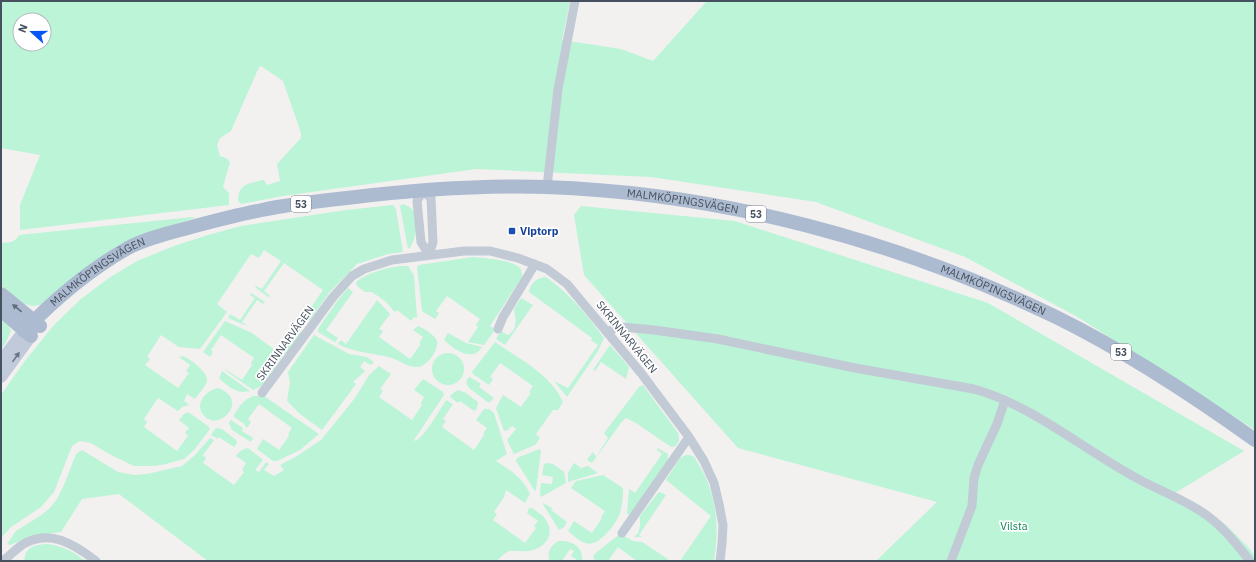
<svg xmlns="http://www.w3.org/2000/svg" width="1256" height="562" font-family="'IBM Plex Sans',sans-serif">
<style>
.green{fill:#bbf4d7;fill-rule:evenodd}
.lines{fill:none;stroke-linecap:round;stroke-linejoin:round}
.minor{stroke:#c2cad6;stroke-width:9}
.secondary{stroke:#c1cada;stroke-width:12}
.primary{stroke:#adbbd1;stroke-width:14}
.oneway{fill:#606c7c}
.oneway2{fill:#6b7584}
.transit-dot{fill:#1a4fb4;stroke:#fff;stroke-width:1.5}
.labels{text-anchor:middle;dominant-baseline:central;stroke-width:3.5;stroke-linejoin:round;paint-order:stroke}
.shield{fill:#fff;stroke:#7e858f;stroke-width:1}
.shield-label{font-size:10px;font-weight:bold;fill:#46515f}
.street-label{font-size:11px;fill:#46515f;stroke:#fff}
.transit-label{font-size:11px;font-weight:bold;fill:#164399;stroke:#fff;text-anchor:start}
.park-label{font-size:11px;fill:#0e8354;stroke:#fff}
</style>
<rect width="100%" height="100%" fill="#f3f0f0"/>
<path class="green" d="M1,1H570L562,40L621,49L653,61L707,1H1255V430L1076,316L965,257L816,202L651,177L476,169L283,196L241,204L238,201C239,183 247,185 262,180H264L267,185L280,181L277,164L301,138V133L283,81L261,66L259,67L231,131L220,138L217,146L220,156L226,158L230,162L223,187L229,193V205L20,230V205L40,155L1,148ZM20,20H44V44H20Z
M402,204C406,205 410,207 413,210C419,218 416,244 408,249L400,206Z
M393,205L396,209L403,252L388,254L357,264L329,293L310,320L306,321L298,318L299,316L303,319L323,290L284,263L264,291L270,296L268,297L255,287L256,286L262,289L281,261L264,250L259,258L251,254L217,304L227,312L200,349L179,347L161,335L147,357L150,359L145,365L178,388L189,373L186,371L190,365L179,357L183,356C190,359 208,372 207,380C207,386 198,394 195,399L187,394L184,401L189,405L182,407L178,411L158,398L144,419L147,422L144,427L177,451L188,436L185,433L189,428L179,420L184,414L188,412L208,426L210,429L194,450L184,459L162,465L151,466H134L109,454L91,443L80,441L72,446L54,492L41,507L11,527L1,538V395L24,362L54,325L81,299L109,278L137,261L174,246L208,235L241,226L346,210Z
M581,206L735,221L988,303L1244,451L1175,493L1196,503L1226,525L1247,546L1255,556V561H876L937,502L738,448L584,275L574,215Z
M192,217L195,218L154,231L45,304L33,306L24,304L1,285V243C9,242 15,243 19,235Z
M473,257C484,258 517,260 521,270C522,272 522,275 522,277L490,326L495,330L484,345L468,342L478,327L476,325L480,319L447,296L436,311L439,313L435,319L422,311L417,267L419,265Z
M399,266H408L414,276L417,318L414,317L411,321L397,310L395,312L385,301L372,292H365L357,286L356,282C369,272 383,269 399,266Z
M546,277C570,294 587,315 604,338L598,351L567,397L554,381L568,388L598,345L591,340L592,338L529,292C531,282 537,278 546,277Z
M348,288L353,292L326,330L338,338L335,342L318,332V329L338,300Z
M251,293L265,302L263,304L257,300L242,322L247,326L228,318L230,314L240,320L255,298L250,295Z
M521,298L533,305L505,345L496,339L501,331L508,335C518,329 516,319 514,309Z
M377,300L390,314L379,329L383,331L379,337L410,359L421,344L419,343L423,337L413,330L418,326C423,328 435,335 437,341C439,350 427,366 418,367C409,368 400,361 392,358C375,353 354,353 338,344L341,340L346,344Z
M1,316L7,321L11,331L6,342L1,350Z
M225,321L252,333L283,356L262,386L253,390L225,370V369L242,380L252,365L251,363L254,358L221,335L211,350L213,352L210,357L203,352Z
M292,323L299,328L301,333L286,354L281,350L297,328L291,324Z
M448,333L466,343L482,347C472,363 454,349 444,340Z
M314,335L349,354L367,357L374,362L371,365L364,361L360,367L365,371L353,382L356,384L322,430L300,414L287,401L290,382L288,372Z
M495,342C519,359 551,374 563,402L558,410H553L536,434L540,438L535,445L514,454L507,440L516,429L512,426L508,430L504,431L496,408L503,395L521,407L531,393L529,392L533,386L500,363L490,377L493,379L489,385L473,374L472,372Z
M610,345L629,367L626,379L601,362L595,371L593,370Z
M432 369a16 16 0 1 1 32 0a16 16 0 1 1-32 0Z
M379,366L391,374L380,389L383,391L379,397L412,420L422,405L421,403L424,397L414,390L423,379L443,392L444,395L414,440L415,441C425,437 440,409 446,400L453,404L443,419L446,421L442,427L474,450L484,435L483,434L487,428L476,420L484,409H489L494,413L507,454L496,461C510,470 524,479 530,494L525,503L506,490L504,497L494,512L497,514L493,520L525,543L536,528L534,526L538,521L527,513L529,508H532C537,512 543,515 546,520C556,536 544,549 528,551C522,552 516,550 510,551C504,553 501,557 497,561H208L119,494L82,499L61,532L32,536L10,545L7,544L16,531L40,516L50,508L57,499L64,485L76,454L82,450L118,472L134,475L147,474L182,466L194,456L210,438L214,440L203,455L206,458L203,463L234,485L244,472L242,470L246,463L236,456C240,451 242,449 248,448L263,460L255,470L259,472L266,462L269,464L264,470L274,476L284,470L280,465L297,456L321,440L355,398L369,375Z
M222,371L250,391C236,394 230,388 219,378Z
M470,377L481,384L479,387L494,398L489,403L469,388C466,384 465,379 470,377Z
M643,385L678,433C680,439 679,443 674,447H671L636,423L626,418L621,423L592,463L587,460L593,452L596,457L608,438L604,433L639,387Z
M218,388C252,400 216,436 202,413C195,401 208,390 218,388Z
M458,390L466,393L478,402L477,408L474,411L460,401L458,403L450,397L452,394Z
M253,396H264L319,434L300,450L277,461H273L257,449L263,439L279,450L289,436L288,434L292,428L259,404L248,419L251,422L247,428L243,423L234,417V415C239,407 243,400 253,396Z
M231,420L243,428L242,431L253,438L251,442L232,430L229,423Z
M216,428L222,429L236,440L237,443L234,447L219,437L218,439L211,435Z
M658,448L668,454V460L630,515L627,514L629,489L635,493L662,454L657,450Z
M539,449L541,451L536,490L535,491L516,461L517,458Z
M686,455H691L695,458C700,467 706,476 709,486C718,511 718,535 714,561H680L711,516L666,480L680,458Z
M548,463L553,464L564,472L566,483L541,497L540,493L541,483L552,484L553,477L542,475L544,464Z
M574,463L581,468L588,466L598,473L568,482V473Z
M603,475L623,488C623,497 622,508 619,516C614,526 598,548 585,543C579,541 573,535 568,531L574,521L592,533L602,518L601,517L605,511L571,488L576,481Z
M660,492L666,495L639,535L642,537H634L638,533L640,526V516L658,493Z
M543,503L552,508L551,510L567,522L564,527L559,530L543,504Z
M620,534L633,541L642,542L668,559L667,561H637L618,547L608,561H595L593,556L598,551Z
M558,541C572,540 584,547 582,561H575L576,559L571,556L574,551L570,549L562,561H550C546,552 551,546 558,541Z
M45,544C61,545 73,551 85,561H24C26,547 32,546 45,544Z"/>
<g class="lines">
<path class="minor" d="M547,187L558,89L575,1
M423,191L431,198L433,242L429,255L421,242L417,201Z
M498,329L503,317L535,264
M607,331L622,327L654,330L718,339L855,368L974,389C1031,405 1079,446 1131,475C1156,490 1186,499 1209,517C1225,529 1237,545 1250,561
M262,393L333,297L352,276L364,269L392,260L464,251H490L518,258L547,269L567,284L641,373L689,437L704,461L714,483L719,504L723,525L722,544L720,561
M622,533L689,437
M3,561C9,556 15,550 22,545C49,528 74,544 96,561
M951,561L972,506L974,478L978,465L997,424L1005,400"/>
<path class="secondary" d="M1,361L24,331
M1,377L31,336"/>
<g class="primary">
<path d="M1,294L40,326"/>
<path d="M1,310L31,336"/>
<path id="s1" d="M24,331C55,299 89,270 128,248C145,239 165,234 184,229C210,222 236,215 262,210C290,204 319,201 347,198C413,190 480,185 546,187C722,193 899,241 1058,318C1127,352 1192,395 1255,440"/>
</g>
</g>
<defs><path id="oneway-solid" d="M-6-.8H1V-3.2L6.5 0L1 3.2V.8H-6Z"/></defs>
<use class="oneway" href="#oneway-solid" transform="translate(17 308) rotate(-141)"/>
<use class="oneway2" href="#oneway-solid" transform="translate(16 357) rotate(-54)"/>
<rect class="transit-dot" x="508" y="227" width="8" height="8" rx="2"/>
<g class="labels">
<g class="shield">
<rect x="291" y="196" width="20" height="16" rx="3"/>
<rect x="746" y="206" width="20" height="16" rx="3"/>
<rect x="1111" y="344" width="20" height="16" rx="3"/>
</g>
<g class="shield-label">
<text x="301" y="204">53</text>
<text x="756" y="214">53</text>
<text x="1121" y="352">53</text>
</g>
<g class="street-label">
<text stroke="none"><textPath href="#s1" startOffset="696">MALMKÖPINGSVÄGEN</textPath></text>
<text stroke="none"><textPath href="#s1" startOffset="95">MALMKÖPINGSVÄGEN</textPath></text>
<text stroke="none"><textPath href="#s1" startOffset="1020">MALMKÖPINGSVÄGEN</textPath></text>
<text transform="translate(627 337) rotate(51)">SKRINNARVÄGEN</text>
<text transform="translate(285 343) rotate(-54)">SKRINNARVÄGEN</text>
</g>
<g class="transit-label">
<text x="520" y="231">Viptorp</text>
</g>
<g class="park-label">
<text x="1014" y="526">Vilsta</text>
</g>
</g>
<rect width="1256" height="562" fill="none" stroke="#46515f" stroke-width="4"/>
<g transform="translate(32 32) rotate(291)"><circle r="19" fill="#ffffff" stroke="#b5b9bf"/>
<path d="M0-3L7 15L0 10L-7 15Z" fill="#0856f4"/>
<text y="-6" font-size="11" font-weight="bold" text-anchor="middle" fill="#46515f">N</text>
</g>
</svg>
